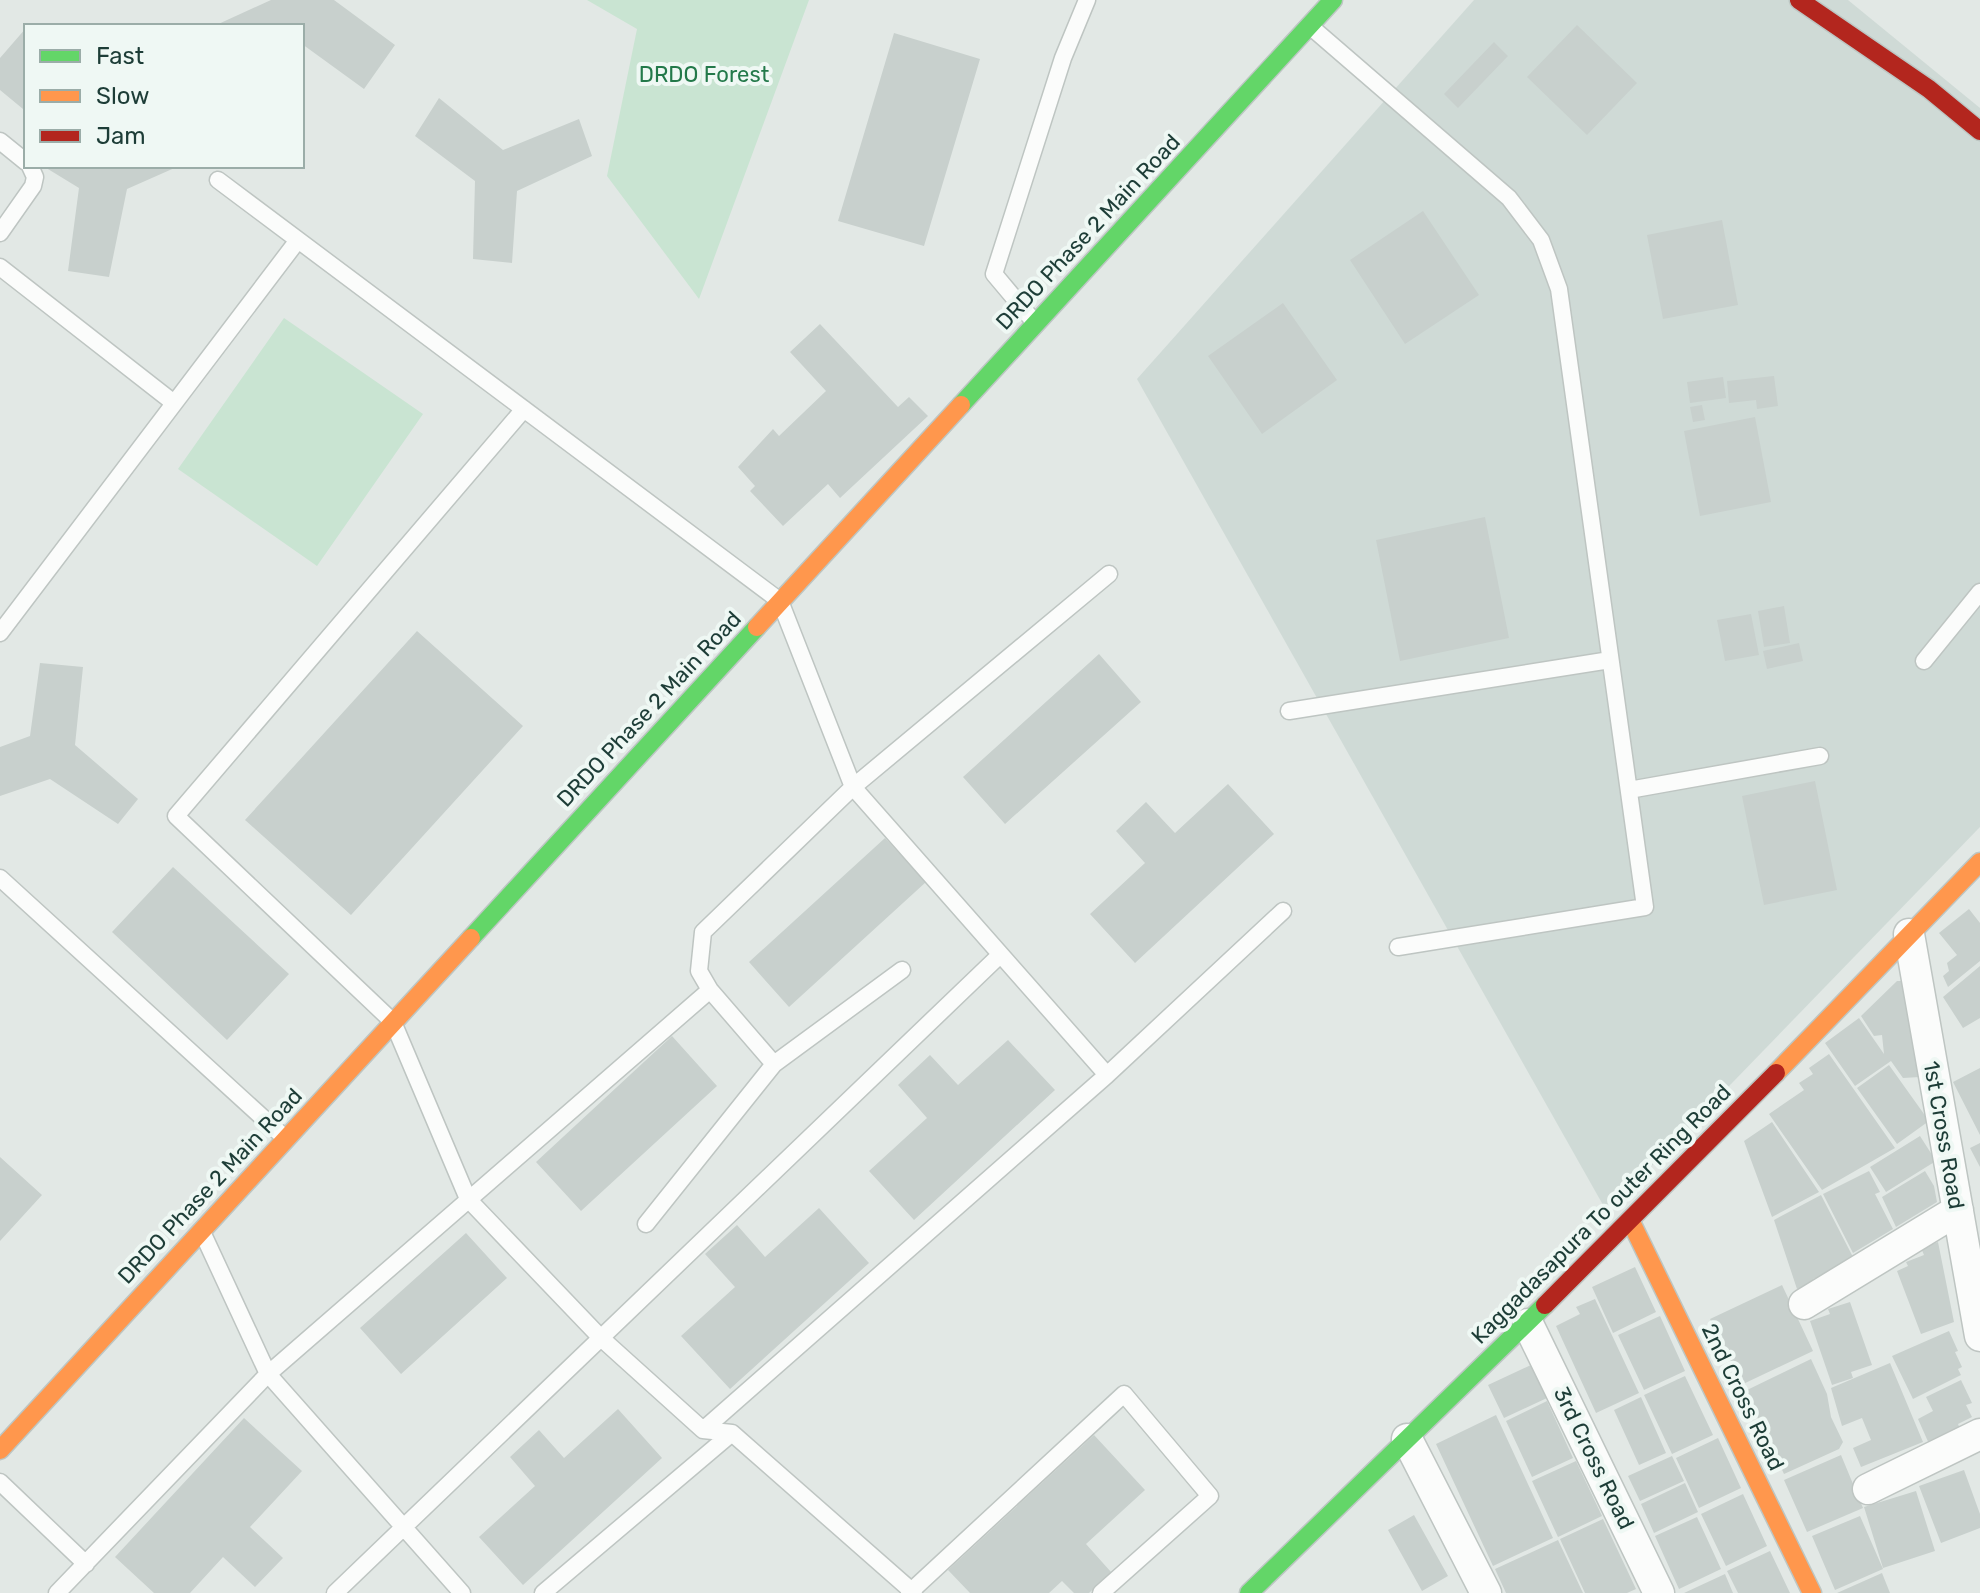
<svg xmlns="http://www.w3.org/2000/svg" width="1980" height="1593" font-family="Rubik,sans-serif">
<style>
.built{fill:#cfdad6}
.green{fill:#c9e4d2}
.building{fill:#c8d0cd}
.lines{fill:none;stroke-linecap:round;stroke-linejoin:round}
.lane-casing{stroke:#bec5c2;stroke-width:19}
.street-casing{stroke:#bec5c2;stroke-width:33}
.fast-casing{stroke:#bdc6c3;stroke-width:21}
.slow-casing{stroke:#bdc6c3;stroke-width:21}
.jam-casing{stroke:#bdc6c3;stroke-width:21}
.lane{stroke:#fbfcfb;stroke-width:16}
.street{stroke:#fbfcfb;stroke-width:30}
.fast{stroke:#63d668;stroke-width:18}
.slow{stroke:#ff974d;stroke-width:18}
.jam{stroke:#b3261e;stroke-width:18}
.labels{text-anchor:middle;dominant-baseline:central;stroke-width:8;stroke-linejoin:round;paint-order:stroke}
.park-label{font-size:22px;fill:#23794a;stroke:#eff8f4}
.street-label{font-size:22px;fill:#1d3d37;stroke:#eff8f4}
</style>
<rect width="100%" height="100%" fill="#e2e8e5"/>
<path class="built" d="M1474,0H1848L1980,108V827L1607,1212L1137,379Z"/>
<path class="green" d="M587,0H809L699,299L607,176L637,29Z
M284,318L423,414L317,566L178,469Z"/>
<path class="building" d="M271,0H334L395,45L364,89L302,44V26H214Z
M1577,25L1637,83L1587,135L1527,77Z
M26,28V106L23,109L0,90V58Z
M894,33L980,59L924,246L838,221Z
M1494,42L1508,56L1458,108L1444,94Z
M439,98L503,150L579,119L592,156L517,191L512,263L473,259L475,181L415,136Z
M43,166H179L127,189L109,277L68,271L79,188Z
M1423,211L1479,295L1405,344L1350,260Z
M1722,220L1738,305L1663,319L1647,235Z
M1283,303L1337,380L1262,434L1208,356Z
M820,324L898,407L909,397L928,416L840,498L828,484L783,526L750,491L755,486L738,467L773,429L779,436L826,391L790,352Z
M1774,376L1778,406L1757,409L1756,400L1729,403L1727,381Z
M1723,377L1726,398L1690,403L1687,382Z
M1702,405L1705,420L1693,422L1690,407Z
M1755,417L1771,502L1700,516L1684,431Z
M1485,517L1509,638L1400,661L1376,540Z
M1784,606L1790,643L1764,647L1758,611Z
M1751,614L1759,655L1725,661L1717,620Z
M417,631L523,726L351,915L245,820Z
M1799,643L1803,661L1767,669L1763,651Z
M1099,654L1141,702L1005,824L963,777Z
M40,663L83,667L75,745L138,799L118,824L50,779L0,796V747L30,736Z
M1815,781L1837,890L1764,905L1742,796Z
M1228,784L1274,834L1135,963L1090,914L1145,863L1116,831L1146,802L1175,833Z
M885,838L926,882L789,1007L749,962Z
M173,867L289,974L227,1040L112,932Z
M1969,909L1980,923V961L1948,987L1943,976L1949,971L1947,963L1957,955L1939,933Z
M1980,966V1018L1963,1028L1943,997Z
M1897,981H1902L1920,1077L1903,1078L1891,1061L1855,1086L1825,1043L1859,1018L1884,1054L1882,1035L1874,1036L1861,1016Z
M672,1036L717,1086L581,1211L536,1162Z
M1008,1040L1055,1090L914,1220L869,1171L927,1118L898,1085L930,1055L958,1085Z
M1829,1054L1895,1148L1822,1190L1769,1114L1804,1090L1799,1083L1813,1074L1809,1068Z
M1889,1065L1929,1121L1897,1144L1857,1088Z
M1980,1068V1135L1953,1082Z
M1772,1122L1819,1192L1772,1217L1744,1141Z
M1920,1136L1936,1161L1886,1192L1870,1167Z
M1980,1143V1167L1970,1148Z
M0,1157L42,1195L0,1241Z
M1869,1171L1880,1192L1875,1194L1893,1229L1853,1253L1823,1194Z
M1925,1171L1934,1186L1937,1202L1896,1227L1882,1197Z
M1821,1195L1853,1257L1831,1269V1273L1813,1279V1285L1797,1289L1774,1220Z
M819,1208L869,1263L730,1389L681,1336L735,1287L705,1254L737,1225L765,1257Z
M466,1233L507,1278L401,1374L360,1328Z
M1938,1242L1954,1322L1921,1334L1897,1271L1908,1266L1906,1262L1924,1255L1921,1248Z
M1635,1267L1656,1312L1613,1333L1592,1287Z
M1782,1285L1813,1351L1741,1385L1710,1319Z
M1595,1299L1639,1393L1596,1413L1556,1326L1580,1314L1576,1307Z
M1850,1302L1872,1365L1851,1372L1853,1378L1832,1385L1810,1321L1830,1314L1828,1309Z
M1660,1316L1685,1371L1644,1390L1618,1335Z
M1949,1331L1958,1351L1955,1352L1962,1367L1958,1369L1961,1375L1913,1399L1892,1356Z
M1811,1359L1827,1394L1831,1417L1843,1442L1839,1449L1784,1474L1745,1391Z
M1890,1363L1923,1442L1861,1467L1853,1448L1871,1440L1862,1418L1842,1426L1831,1388Z
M1531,1365L1547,1398L1504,1418L1488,1385Z
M1685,1376L1713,1435L1672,1454L1644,1395Z
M1961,1380L1972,1403L1966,1405L1972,1417L1958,1424L1961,1431L1930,1446L1918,1419L1933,1411L1926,1397Z
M1641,1397L1666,1453L1639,1465L1614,1410Z
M1547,1401L1573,1458L1532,1477L1506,1421Z
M618,1409L662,1458L523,1585L479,1537L535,1486L510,1457L539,1430L564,1458Z
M1496,1415L1553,1538L1493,1566L1436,1444Z
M244,1418L302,1471L250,1527L283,1558L255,1587L223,1557L190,1593H154L115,1557Z
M1094,1435L1145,1490L1086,1544L1111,1572L1089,1593H1074L1062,1581L1049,1593H970L948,1570Z
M1718,1438L1741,1488L1699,1508L1676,1458Z
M1841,1455L1863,1508L1807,1532L1784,1480Z
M1672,1456L1684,1481L1640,1501L1628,1476Z
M1576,1461L1602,1516L1558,1537L1532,1481Z
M1964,1470L1980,1514V1528L1941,1543L1919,1486Z
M1685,1483L1698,1512L1654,1533L1641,1504Z
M1916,1491L1935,1551L1883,1568L1864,1507Z
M1743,1494L1767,1546L1726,1566L1701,1514Z
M1414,1515L1448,1576L1422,1591L1388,1530Z
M1860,1516L1883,1569L1835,1590L1812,1536Z
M1697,1517L1721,1569L1679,1589L1655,1536Z
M1603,1519L1636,1589L1627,1593H1585L1560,1539Z
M1558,1540L1583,1593H1506L1495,1569Z
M1770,1551L1790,1593H1738L1727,1571Z
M1882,1573L1890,1593H1837Z
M1725,1574L1733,1593H1684Z"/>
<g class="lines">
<defs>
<path id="lane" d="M1311,27L1509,198L1541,240L1559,289L1645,907L1398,947
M0,141L26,162
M218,180L780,601L853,787L1107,1075
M0,233L33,186L35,177L30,166
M0,267L174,403
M1036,324L994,274L1063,58L1087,0
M524,409L176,816L393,1022L468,1199L601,1338L703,1430L732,1433L914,1593
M0,633L298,240
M1924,661L1980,592
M1289,711L1610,660
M1629,790L1820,756
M0,878L285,1138
M774,1064L710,990L699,971L703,932L853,787L1109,574
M646,1224L774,1064L902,970
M203,1234L268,1374L462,1593
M703,1430L1107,1075L1283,911
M0,1482L86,1564
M57,1593L268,1374L710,990
M335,1593L1000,955
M543,1593L732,1433
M909,1593L1124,1394L1210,1496L1101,1593"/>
<path id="street" d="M1909,934L1980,1336
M1804,1304L1958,1210
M1528,1324L1659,1593
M1407,1439L1486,1593
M1868,1489L1980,1434"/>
<path id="fast" d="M961,405L1333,0
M471,938L757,627
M1249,1593L1545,1305"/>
<path id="slow" d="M757,627L961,405
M1776,1073L1980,862
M1631,1222L1812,1593
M0,1450L471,938"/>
<path id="jam" d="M1799,0L1929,89L1980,131
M1545,1305L1776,1073"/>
</defs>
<use href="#lane" class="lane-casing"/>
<use href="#street" class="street-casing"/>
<use href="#fast" class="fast-casing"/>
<use href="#slow" class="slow-casing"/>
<use href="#jam" class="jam-casing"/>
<use href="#lane" class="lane"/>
<use href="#street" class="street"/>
<use href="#fast" class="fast"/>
<use href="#slow" class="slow"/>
<use href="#jam" class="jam"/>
</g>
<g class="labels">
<g class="park-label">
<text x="704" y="74">DRDO Forest</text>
</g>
<g class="street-label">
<text transform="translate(1088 232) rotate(-47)">DRDO Phase 2 Main Road</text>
<text transform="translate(649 709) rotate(-47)">DRDO Phase 2 Main Road</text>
<text transform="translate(1944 1135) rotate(80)">1st Cross Road</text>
<text transform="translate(210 1186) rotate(-47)">DRDO Phase 2 Main Road</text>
<text transform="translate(1601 1214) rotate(-45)">Kaggadasapura To outer Ring Road</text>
<text transform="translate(1743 1397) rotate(64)">2nd Cross Road</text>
<text transform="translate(1594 1458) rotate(64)">3rd Cross Road</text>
</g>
</g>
<rect x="24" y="24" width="280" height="144" fill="#eff8f4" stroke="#9bada8" stroke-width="2"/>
<rect x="40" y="50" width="40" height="12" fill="#63d668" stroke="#9bada8" stroke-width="2"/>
<text x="96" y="64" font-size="24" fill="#1d3d37">Fast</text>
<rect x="40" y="90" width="40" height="12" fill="#ff974d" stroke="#9bada8" stroke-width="2"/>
<text x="96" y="104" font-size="24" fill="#1d3d37">Slow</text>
<rect x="40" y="130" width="40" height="12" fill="#b3261e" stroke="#9bada8" stroke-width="2"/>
<text x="96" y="144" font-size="24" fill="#1d3d37">Jam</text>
</svg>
